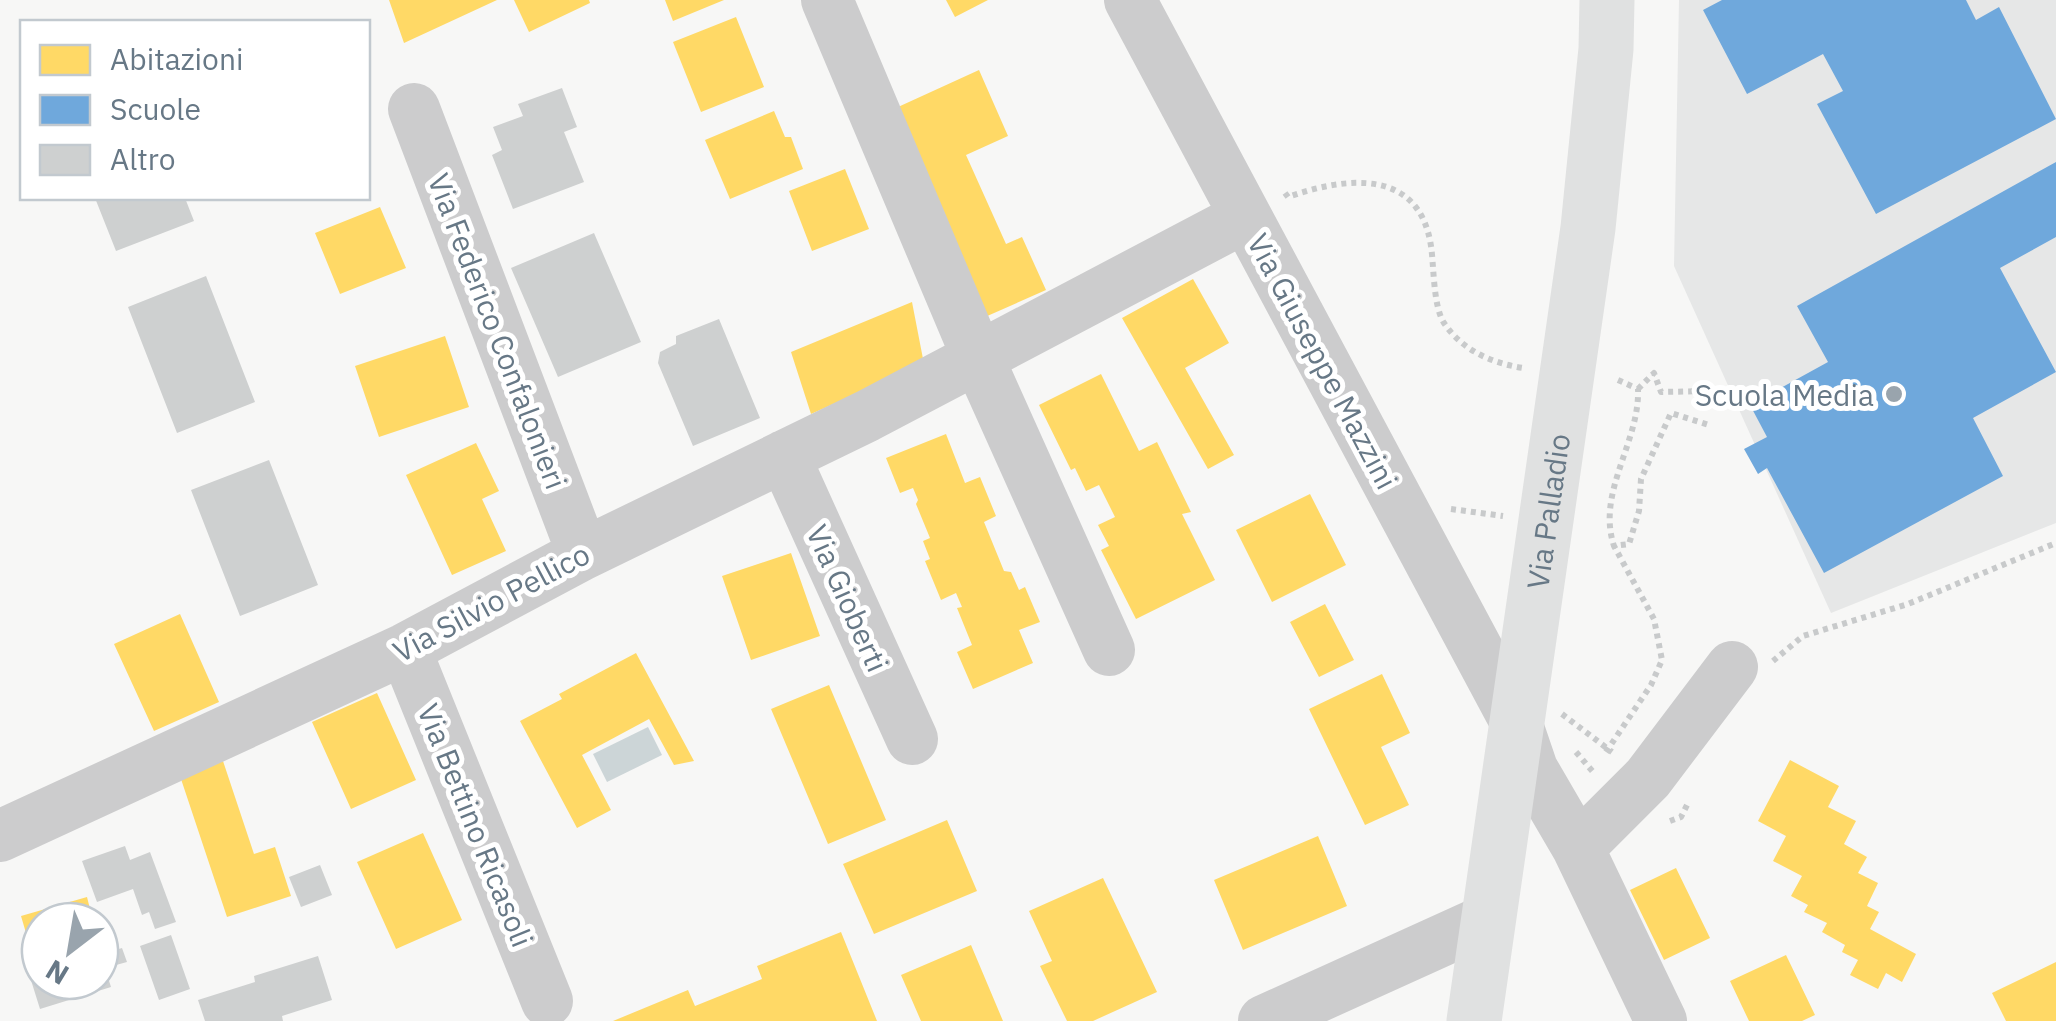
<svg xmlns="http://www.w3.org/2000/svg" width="2056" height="1021" font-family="'IBM Plex Sans',sans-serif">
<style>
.built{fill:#e6e7e7}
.water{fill:#ccd5d7}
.homes{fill:#ffd966}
.schools{fill:#6fa8dc}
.building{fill:#ced0d0}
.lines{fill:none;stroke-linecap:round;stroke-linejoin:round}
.path{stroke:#c8cacb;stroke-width:6;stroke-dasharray:5 5;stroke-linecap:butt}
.minor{stroke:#cccccd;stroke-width:52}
.major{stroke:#e0e1e1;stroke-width:55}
.poi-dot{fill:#99a4ad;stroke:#fff;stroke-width:4}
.labels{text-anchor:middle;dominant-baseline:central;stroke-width:10;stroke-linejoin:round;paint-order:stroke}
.street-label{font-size:30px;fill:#677886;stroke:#fff}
.poi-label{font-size:30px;fill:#677886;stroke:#fff;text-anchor:end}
</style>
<rect width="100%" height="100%" fill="#f7f7f6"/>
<path class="built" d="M1679,0H2056V523L1831,613L1674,266Z"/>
<path class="water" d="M648,727L662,755L607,782L593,754Z"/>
<path class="homes" d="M389,0H497L404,43Z
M514,0H589L590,3L529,32Z
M665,0H724L673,21Z
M946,0H988L955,17Z
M736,17L764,87L701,112L673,42Z
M979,70L1008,136L966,155L1006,244L1022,237L1046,290L985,317L898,107Z
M774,111L785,137H791L803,169L730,199L705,140Z
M845,169L869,229L812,251L789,191Z
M380,207L406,268L340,294L315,233Z
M1193,279L1229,343L1185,368L1234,455L1208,469L1122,318Z
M912,302L924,364L811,414L791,352Z
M445,336L469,407L379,437L355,366Z
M1101,374L1139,451L1157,442L1191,512L1182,514L1215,580L1136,619L1101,550L1109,546L1098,525L1115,517L1099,485L1086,491L1075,468L1071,470L1039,405Z
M946,434L965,483L980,477L996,516L984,522L1004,571L1011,572L1019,590L1025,587L1040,622L1019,630L1033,663L973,689L957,652L972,645L957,608L962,607L956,593L941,600L925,561L930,559L923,541L930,538L916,504L918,500L913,488L900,493L886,458Z
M476,443L499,491L482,499L506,551L452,575L406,475Z
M1310,494L1346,565L1272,602L1236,530Z
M791,553L820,636L751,660L722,576Z
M1325,604L1354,660L1319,677L1290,622Z
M180,614L219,702L154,731L114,644Z
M636,653L694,761L674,765L649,719L582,755L611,810L577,828L520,721L562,699L559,694Z
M1382,674L1410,733L1381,747L1409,805L1365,825L1309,709Z
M829,685L886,820L828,844L771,709Z
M377,693L416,780L351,809L312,722Z
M1790,760L1839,786L1828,807L1856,821L1844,844L1867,857L1858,873L1878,883L1867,906L1879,912L1870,929L1916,954L1902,982L1886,973L1878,989L1850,975L1858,960L1842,952L1845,945L1822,932L1827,923L1804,912L1808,905L1791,896L1802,876L1773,861L1786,836L1758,821Z
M223,761L254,854L275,847L291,896L227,917L180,776Z
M947,820L977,891L874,934L843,864Z
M423,833L462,920L396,949L357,862Z
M1318,836L1347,906L1243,950L1214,880Z
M1676,868L1710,938L1664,960L1630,890Z
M1103,878L1157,992L1093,1021H1067L1040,966L1052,961L1029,911Z
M87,897L93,921H40L39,977L21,916Z
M841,932L877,1021H613L688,990L695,1006L762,979L757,966Z
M971,945L1003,1021H921L901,975Z
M1786,955L1815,1015L1802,1021H1749L1730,981Z
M2056,962V1021H2006L1992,993Z"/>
<path class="schools" d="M1722,0H1966L1976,20L1999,7L2056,119L1876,214L1817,104L1843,91L1823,54L1747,94L1703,10Z
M2056,162V237L2000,268L2056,372L1973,418L2003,476L1824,573L1767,468L1758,474L1744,449L1767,437L1750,405L1828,362L1797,306Z"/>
<path class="building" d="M562,88L577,127L564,132L584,182L513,209L492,155L502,150L493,127L523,116L518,104Z
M95,198H185L194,221L116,251Z
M594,233L641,342L558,377L511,268Z
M206,276L255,402L177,433L128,307Z
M719,319L760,418L693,446L658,363L660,352L676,344V336Z
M269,460L318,585L240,616L191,490Z
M125,846L130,860L150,852L176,922L155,929L149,912L142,915L133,889L97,902L82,861Z
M320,865L332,895L301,907L289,877Z
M171,935L190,989L159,1000L140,946Z
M122,948L127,962L105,968L111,987L40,1009L30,977L40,974V981H100V955Z
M318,956L332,1000L282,1016L283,1021H205L198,1000L255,982L254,976Z"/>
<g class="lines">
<path class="path" d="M1285,193L1288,197C1345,177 1419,167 1431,246C1434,266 1433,306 1444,323C1462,350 1491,363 1523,368
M1618,380L1638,389C1640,442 1596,492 1614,546L1629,544L1639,511L1641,479L1671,413L1709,425
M1638,389L1654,373L1661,392L1708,391
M1451,509L1503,516
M1773,661L1803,636L1908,604L2056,543
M1562,714L1612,752
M1576,752L1594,773
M1606,752L1651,685L1662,660L1654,619L1614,546
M1670,821L1681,817L1688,803"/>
<path class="minor" d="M827,0L978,358L1109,650
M1130,0L1516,722L1532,769L1578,848L1661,1021
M414,109L583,554
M784,456L912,739
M405,649L547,1001
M0,836L405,649L583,554L867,416L1245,217
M1578,848L1648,778L1732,667
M1264,1021L1489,919"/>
<path class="major" id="s1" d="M1474,1021L1588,228L1606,49L1607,0"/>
</g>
<circle class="poi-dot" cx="1894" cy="394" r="10"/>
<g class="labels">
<g class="street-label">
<text transform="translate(498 331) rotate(69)">Via Federico Confalonieri</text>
<text transform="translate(1323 361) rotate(62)">Via Giuseppe Mazzini</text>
<text stroke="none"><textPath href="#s1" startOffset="515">Via Palladio</textPath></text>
<text transform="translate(848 598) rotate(66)">Via Gioberti</text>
<text transform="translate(491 602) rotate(-28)">Via Silvio Pellico</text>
<text transform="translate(476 825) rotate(68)">Via Bettino Ricasoli</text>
</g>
<g class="poi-label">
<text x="1874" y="394">Scuola Media</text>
</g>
</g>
<rect x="20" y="20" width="350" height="180" fill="#ffffff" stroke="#c2c9cf" stroke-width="2.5"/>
<rect x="40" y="45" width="50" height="30" fill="#ffd966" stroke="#c2c9cf" stroke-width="2.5"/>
<text x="110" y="70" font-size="30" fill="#677886">Abitazioni</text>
<rect x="40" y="95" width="50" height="30" fill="#6fa8dc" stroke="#c2c9cf" stroke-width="2.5"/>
<text x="110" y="120" font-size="30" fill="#677886">Scuole</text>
<rect x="40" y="145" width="50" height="30" fill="#ced0d0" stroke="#c2c9cf" stroke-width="2.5"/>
<text x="110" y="170" font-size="30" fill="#677886">Altro</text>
<g transform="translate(70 951) rotate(211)"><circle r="48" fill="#ffffff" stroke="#c2c9cf" stroke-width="2.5"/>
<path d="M0-8L18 38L0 25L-18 38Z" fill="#99a4ad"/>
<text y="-15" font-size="28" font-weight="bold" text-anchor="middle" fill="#677886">N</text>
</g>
</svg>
